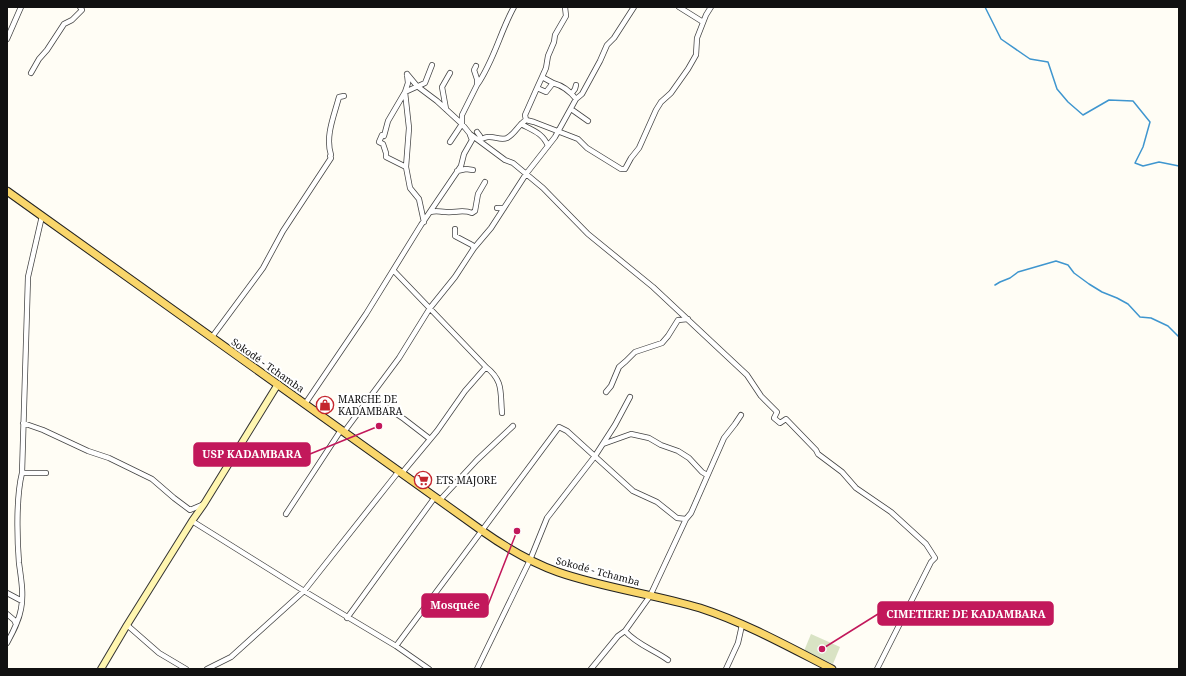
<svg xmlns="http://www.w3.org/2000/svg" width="1186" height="676" font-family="'Noto Serif',serif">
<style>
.cemetery{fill:#d9e3c4}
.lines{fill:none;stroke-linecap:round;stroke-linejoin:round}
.stream{stroke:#3f96cf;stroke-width:1.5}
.street-casing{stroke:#444;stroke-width:6}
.secondary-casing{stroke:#333;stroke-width:8}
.primary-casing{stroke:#222;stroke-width:9}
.street{stroke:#fff;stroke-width:4.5}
.secondary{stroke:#fff6b0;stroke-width:6}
.primary{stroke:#f9d66b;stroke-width:7}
.labels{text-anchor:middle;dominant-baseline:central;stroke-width:4;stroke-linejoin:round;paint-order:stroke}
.street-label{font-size:10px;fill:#111;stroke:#fff}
.poi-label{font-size:10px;fill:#111;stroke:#fff;text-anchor:start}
.leader{fill:none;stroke:#c2185b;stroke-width:1.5}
.callout-dot{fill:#c2185b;stroke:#fff;stroke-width:1.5}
.callout{fill:#c2185b;stroke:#c2185b;stroke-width:1.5}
.callout-label{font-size:11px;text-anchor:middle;font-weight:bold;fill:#fff}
</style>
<rect width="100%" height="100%" fill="#fffdf5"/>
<path class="cemetery" d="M811,634L840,647L833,664L804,651Z"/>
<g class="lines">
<path class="stream" d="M985,7L1001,39L1030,59L1048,62L1057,89L1068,102L1083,115L1109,100L1133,101L1150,122L1143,147L1135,163L1143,166L1159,162L1179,166
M995,285L1000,282L1010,278L1018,272L1056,261L1068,265L1074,273L1089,284L1102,292L1117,298L1128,304L1140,317L1151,318L1168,326L1179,337"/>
<defs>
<path id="street" d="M679,7L703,22
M7,39L21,7
M31,73L39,59L47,50L64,24L72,20L82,10L80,7
M407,74L417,86L437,101L462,124L470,134L505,160L513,163L543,188L588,234L653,287L747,375L761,396L777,412L774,418L780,423L786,419L816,450L818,454L842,472L856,488L891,512L926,544L935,558L931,562L877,669
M553,83C564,86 570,91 576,99
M477,85C494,61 500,32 514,7
M537,88L542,77
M572,93L575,89L576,85
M446,109L442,87L450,73
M571,109L588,121
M526,120L525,115L537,88L546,92L553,83L542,77L546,68L548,56L554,42L555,35L566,16L565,7
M521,124C532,130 543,133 548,146
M477,132L480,136L479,140C482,139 485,137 488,137C495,136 500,141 507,138C515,134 518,125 526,120L534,122L578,139L587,148L621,169H625L631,158L639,148L656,110L661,102L671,93L688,69L696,55L697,38L706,15L711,7
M450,142L462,124V115L477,85V79L474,70L476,66
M406,167L409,128L405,92L408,83L407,74
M457,171L466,169L473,170
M497,208H504
M430,212C438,210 439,212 446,212C455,213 463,209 472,213L475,211L478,194L485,182
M424,222L419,199L410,188L406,167L386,157V153L383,144L379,142L382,135L384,136L388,121L405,92L425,83L432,65
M455,229V236L472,245L474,248
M394,271L486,367L465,391L437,431L402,473
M212,337L263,268L283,231L331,158L330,156L331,155C325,136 334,116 339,97L344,96
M486,367C504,381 500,393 502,413
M606,392L611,386L619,367L626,361L635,352L662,343L668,336L678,320L688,319
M370,396L404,419L430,439
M305,404L366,314L421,225L461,166L464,154L472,140L470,135
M23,423L43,430L88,451L109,458L152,479L174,498L190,510L204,504
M344,432L399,358L430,308L455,277L474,248L491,228L526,174L555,137L576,99L582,94L600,61L607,45L614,38L634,7
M603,444L631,434L649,438L661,445L678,451L689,458L702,472L707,475
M22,473H46
M440,500L477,460L513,426
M286,514L341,430
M192,521L304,591L396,646L429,669
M7,593L22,601
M7,614L14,620L16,624
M347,618L435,497
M127,625L159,653L186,669
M625,631C636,644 654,650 668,660
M7,643C13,632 19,621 21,609C24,594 21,578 19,563C17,538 16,497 22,473L28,277L42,216
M396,646L559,427L567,431L633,491L657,502L677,518L686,519L691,513L724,438L735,424L741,415
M207,669L231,657L304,591L399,471
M477,669L530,560L547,518L595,456L615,425L630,397
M591,669L618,636L625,631L650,596L686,519
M726,669L738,643L742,625"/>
<path id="secondary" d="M101,669L127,625L192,521L204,504L278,384"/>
<path id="primary" d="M7,191L481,530C505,547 530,562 558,572C604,588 653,594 700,608C746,623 789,647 832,669"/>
</defs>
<use href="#street" class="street-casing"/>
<use href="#secondary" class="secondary-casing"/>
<use href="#primary" class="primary-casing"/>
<use href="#street" class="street"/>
<use href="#secondary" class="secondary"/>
<use href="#primary" class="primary"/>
</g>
<defs>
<symbol id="shop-ring" viewBox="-11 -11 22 22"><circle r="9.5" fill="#fff" stroke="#c4262e" stroke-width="1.5"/><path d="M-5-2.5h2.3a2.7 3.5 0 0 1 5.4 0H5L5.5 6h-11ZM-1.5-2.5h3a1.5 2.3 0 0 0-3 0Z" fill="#c4262e"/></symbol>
<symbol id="supermarket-ring" viewBox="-11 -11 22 22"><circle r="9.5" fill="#fff" stroke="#c4262e" stroke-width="1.5"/><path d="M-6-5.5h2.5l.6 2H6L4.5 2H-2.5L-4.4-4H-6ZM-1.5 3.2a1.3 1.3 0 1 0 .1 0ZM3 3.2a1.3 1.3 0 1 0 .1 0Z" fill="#c4262e"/></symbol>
</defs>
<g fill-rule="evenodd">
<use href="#shop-ring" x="315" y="395" width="20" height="20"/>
<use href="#supermarket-ring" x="413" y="470" width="20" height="20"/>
</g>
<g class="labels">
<g class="street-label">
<text transform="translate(268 365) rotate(35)">Sokodé - Tchamba</text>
<text transform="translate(598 571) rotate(15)">Sokodé - Tchamba</text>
</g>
<g class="poi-label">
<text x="338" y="399">MARCHE DE<tspan x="338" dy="12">KADAMBARA</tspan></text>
<text x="436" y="480">ETS MAJORE</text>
</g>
</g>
<path class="leader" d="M379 426L310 454M517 531L488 605M822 649L878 614"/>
<g class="callout-dot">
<circle cx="379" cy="426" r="4"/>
<circle cx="517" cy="531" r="4"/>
<circle cx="822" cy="649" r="4"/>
</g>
<g class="callout">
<rect x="194" y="443" width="116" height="23" rx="4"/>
<rect x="422" y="594" width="66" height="23" rx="4"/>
<rect x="878" y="602" width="175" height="23" rx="4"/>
</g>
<g class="callout-label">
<text x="252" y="458">USP KADAMBARA</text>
<text x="455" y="609">Mosquée</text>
<text x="966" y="618">CIMETIERE DE KADAMBARA</text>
</g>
<rect width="1186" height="676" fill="none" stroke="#111111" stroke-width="16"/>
</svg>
